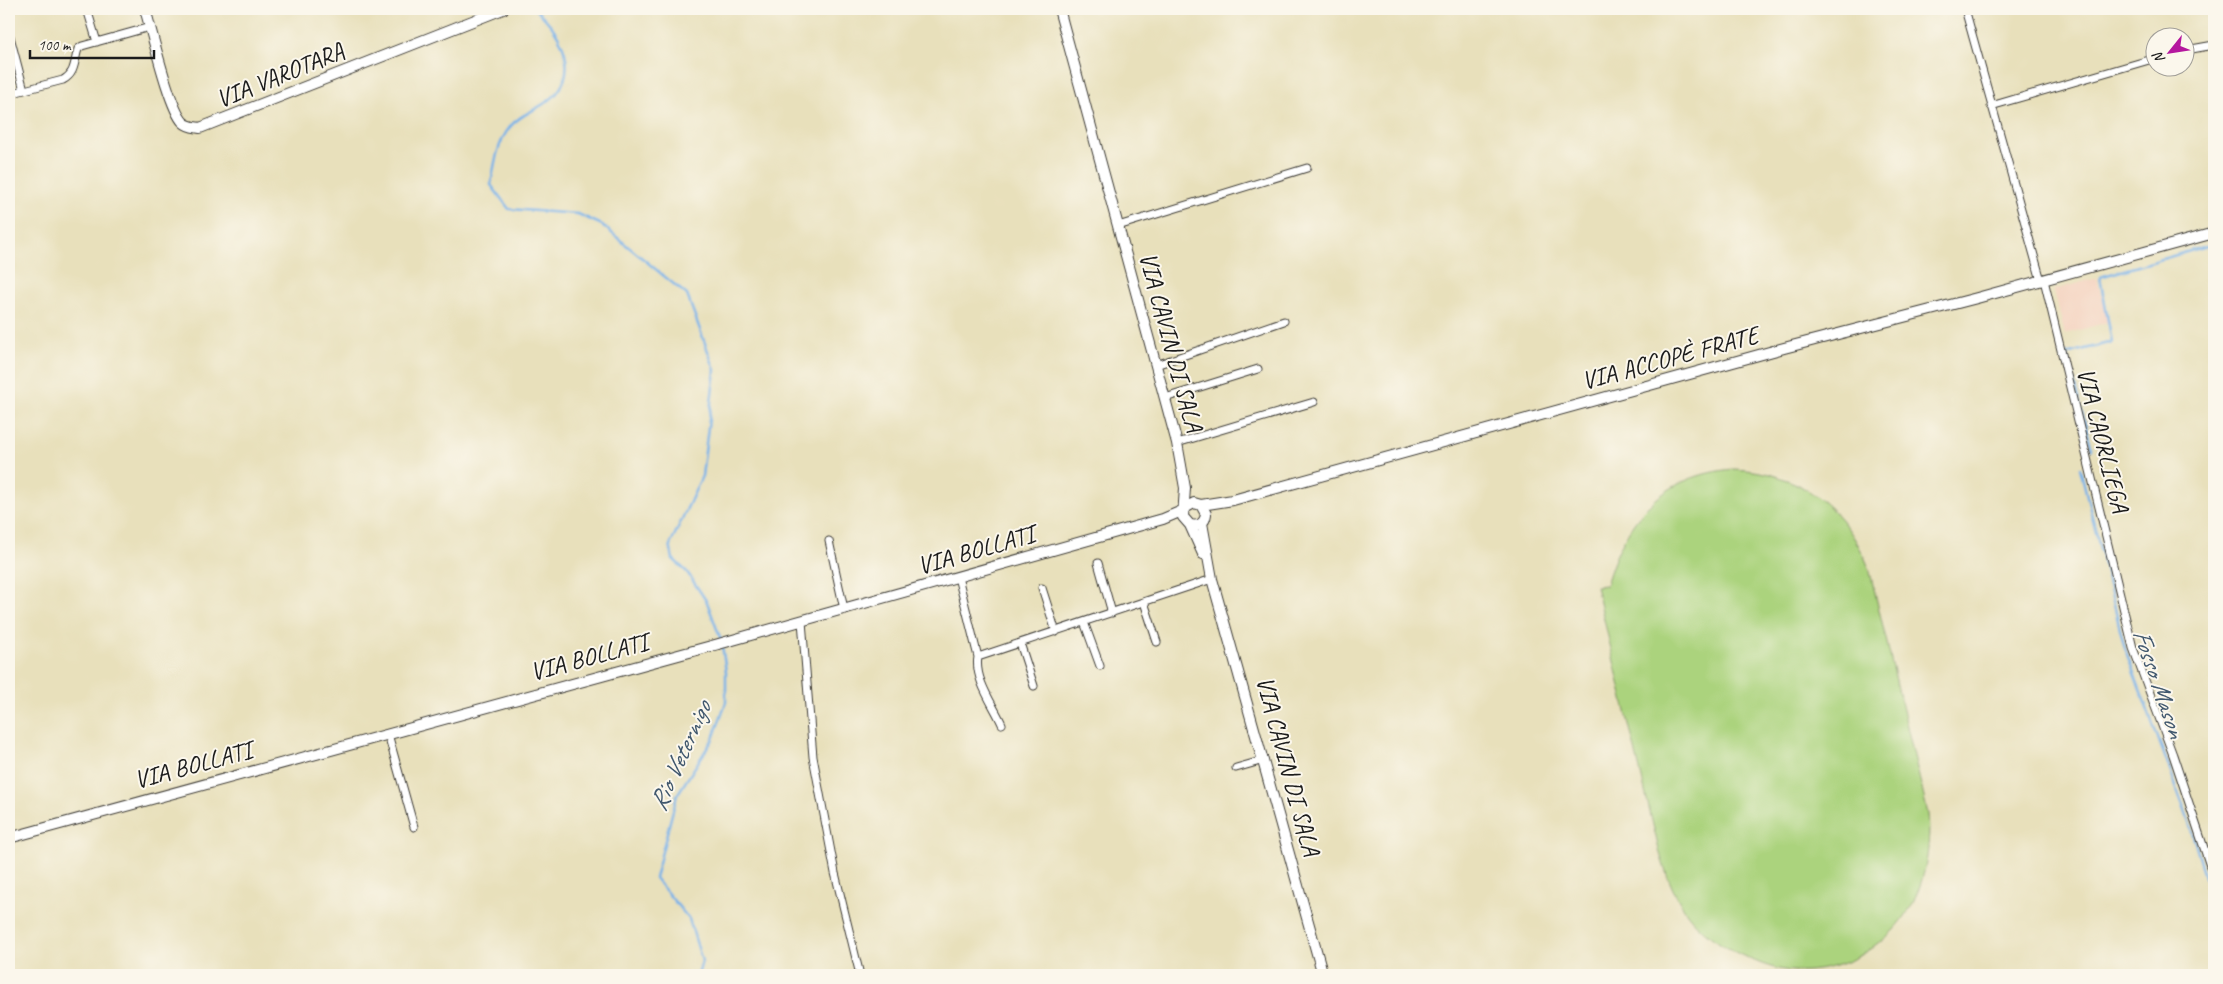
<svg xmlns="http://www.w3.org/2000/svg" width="2223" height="984" font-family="Caveat,sans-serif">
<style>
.built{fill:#f4d3c0}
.green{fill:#abd37d;stroke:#64784c}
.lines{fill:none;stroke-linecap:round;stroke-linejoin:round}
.stream{stroke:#78b2e9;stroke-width:2.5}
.street-casing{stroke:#3b3934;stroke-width:9}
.secondary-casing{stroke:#3b3934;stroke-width:12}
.street{stroke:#fff;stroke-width:7}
.secondary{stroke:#fff;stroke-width:10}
.labels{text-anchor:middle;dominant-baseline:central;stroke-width:4;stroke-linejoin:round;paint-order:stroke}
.street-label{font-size:25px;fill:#1c1c1c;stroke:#fbf7ec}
.water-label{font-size:26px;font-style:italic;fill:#41586e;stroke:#fbf7ec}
</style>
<rect width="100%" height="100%" fill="#fbf7ec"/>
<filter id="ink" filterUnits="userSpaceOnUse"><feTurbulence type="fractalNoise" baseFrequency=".02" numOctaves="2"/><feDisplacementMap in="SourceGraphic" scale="10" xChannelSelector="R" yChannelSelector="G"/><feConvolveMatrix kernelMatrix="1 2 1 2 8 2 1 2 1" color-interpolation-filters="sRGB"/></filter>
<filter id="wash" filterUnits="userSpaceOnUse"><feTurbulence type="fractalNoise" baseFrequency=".0096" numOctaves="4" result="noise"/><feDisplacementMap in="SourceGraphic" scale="20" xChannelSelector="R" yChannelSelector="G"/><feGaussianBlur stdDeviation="1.12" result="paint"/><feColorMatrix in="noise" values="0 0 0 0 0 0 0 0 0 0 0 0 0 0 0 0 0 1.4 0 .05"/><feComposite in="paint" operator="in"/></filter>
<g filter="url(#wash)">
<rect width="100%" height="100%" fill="#e8e0bb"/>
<path class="built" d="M2097,278L2108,322L2065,334L2054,290Z"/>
<path class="green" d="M1734,469C1800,472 1845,507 1869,568L1928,814C1931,844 1926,876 1913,903C1888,952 1824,983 1771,967C1760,964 1750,959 1739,954C1719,944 1700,931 1686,912C1673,893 1665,872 1659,850L1596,586L1606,585C1625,519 1662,475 1734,469Z"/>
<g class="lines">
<path class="stream" d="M535,9C559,29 579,64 557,93C545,108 521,112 510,127C497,143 494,166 491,185L509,209L578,214L602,225L687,295L715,370L702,476L670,545L673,559L687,572L707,602L721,640
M2092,449L2066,354L2112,342L2100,277L2214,244
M2080,468L2125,649L2188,819L2214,907
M698,975L702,961L689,919L655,878L677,795L713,739L726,702V672L722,645"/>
</g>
</g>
<g filter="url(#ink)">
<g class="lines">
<defs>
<path id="street" d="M87,9L97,42
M1965,9L2040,277L2045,284L2133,648L2173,755L2214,878
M9,33L24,90
M2186,50L2214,45
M9,94L63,80C76,73 74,61 78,49L82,46L150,27
M1991,106L2156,58
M1118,226L1307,168
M1156,365L1284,321
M1165,398L1258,369
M1177,443L1314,402
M829,541L844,609
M1098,563L1112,613
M958,577L978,657L1212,579
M1042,588L1056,632
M1144,602L1157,642
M802,621L813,757L835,873L860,975
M1084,622L1100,666
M1020,643L1034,686
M978,657C974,679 993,704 1002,724
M388,734L414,827
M1236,768L1264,760"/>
<path id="secondary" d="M145,9C152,32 169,107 183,122C188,127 194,127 200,128L503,9
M1059,9L1177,443L1185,488L1183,517L1190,525C1199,527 1205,523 1206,514L1201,505L1194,503L1185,508
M1201,505L1233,500L1784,348L1977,298L2214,233
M1202,523L1212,579L1323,975
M1190,525L1203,554
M9,838L715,645L1163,519L1184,510"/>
</defs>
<use href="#street" class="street-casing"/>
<use href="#secondary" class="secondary-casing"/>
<use href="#street" class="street"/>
<use href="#secondary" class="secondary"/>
</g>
</g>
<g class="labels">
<g class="street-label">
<text transform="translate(280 75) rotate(-22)">VIA VAROTARA</text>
<text transform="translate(1171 342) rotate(75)">VIA CAVIN DI SALA</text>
<text transform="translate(1670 358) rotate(-15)">VIA ACCOPÈ FRATE</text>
<text transform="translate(2103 440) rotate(76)">VIA CAORLIEGA</text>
<text transform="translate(976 550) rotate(-16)">VIA BOLLATI</text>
<text transform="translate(589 657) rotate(-15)">VIA BOLLATI</text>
<text transform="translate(193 765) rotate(-15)">VIA BOLLATI</text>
<text transform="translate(1288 766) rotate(75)">VIA CAVIN DI SALA</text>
</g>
<g class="water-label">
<text transform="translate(2159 683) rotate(71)">Fosso Mason</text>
<text transform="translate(680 756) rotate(-66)">Rio Veternigo</text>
</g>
</g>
<rect width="2223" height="984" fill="none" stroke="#fbf7ec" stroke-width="30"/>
<g transform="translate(2170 52) rotate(240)"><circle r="24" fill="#fbf7ec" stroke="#a29f99"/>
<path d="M0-4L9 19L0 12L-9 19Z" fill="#b5179e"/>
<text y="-8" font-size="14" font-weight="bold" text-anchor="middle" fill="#1c1c1c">N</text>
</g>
<path d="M30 50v8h124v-8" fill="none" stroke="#1c1c1c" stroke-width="2.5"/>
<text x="38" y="50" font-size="15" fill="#1c1c1c" stroke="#fbf7ec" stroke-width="4" paint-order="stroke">100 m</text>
</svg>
